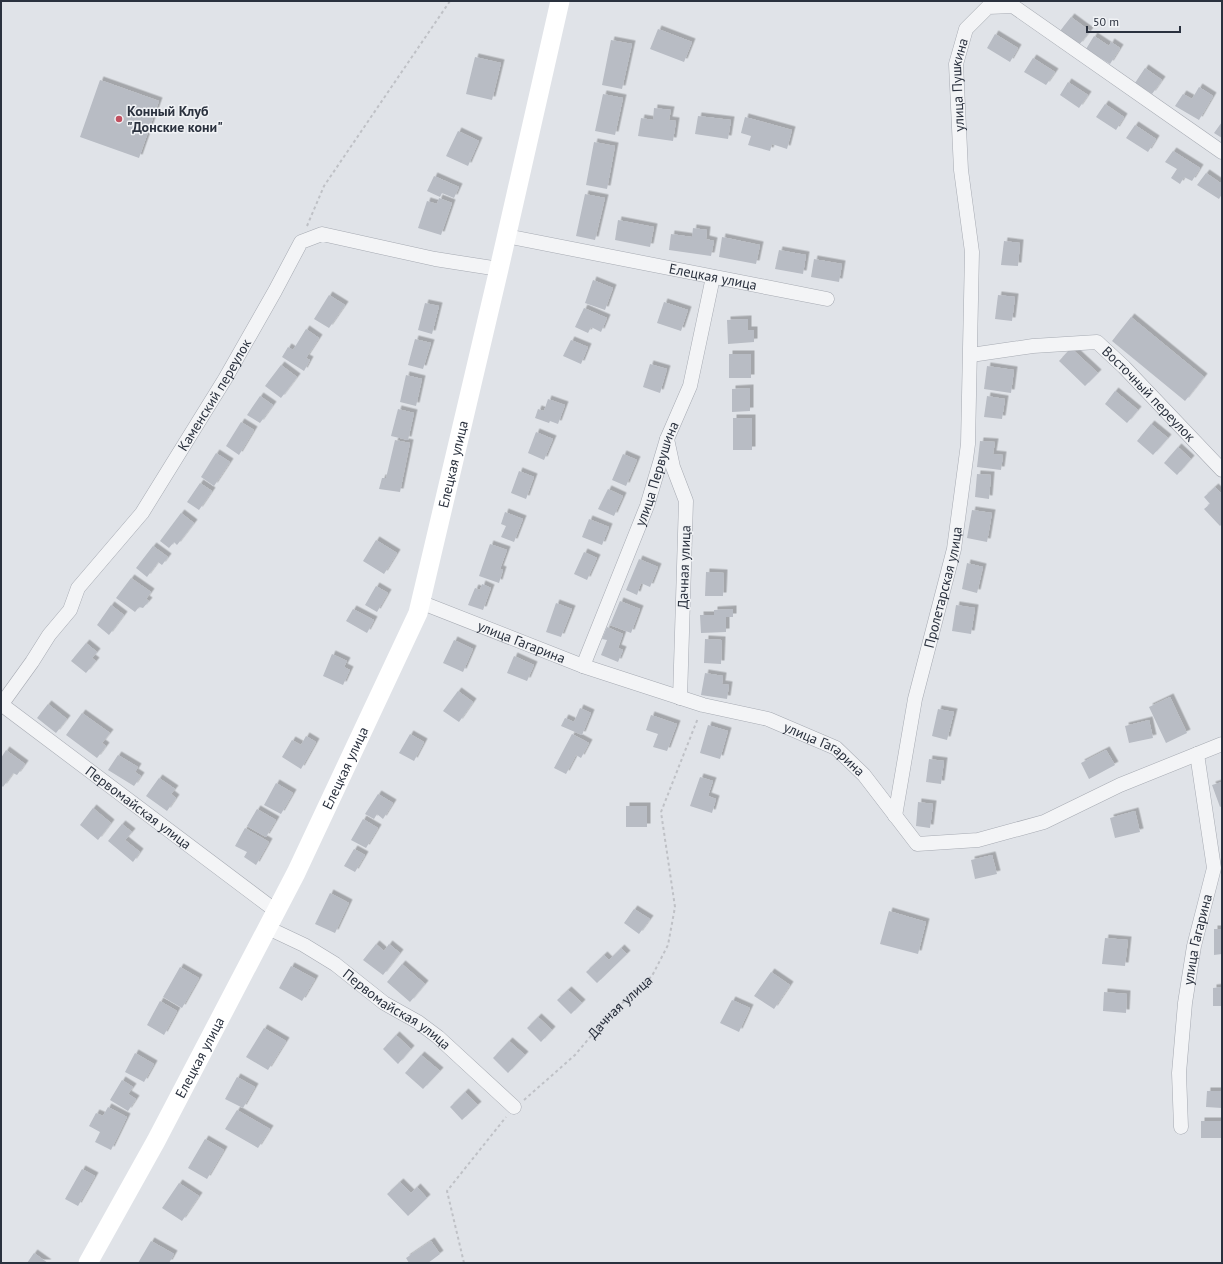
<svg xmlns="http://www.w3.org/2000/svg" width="1223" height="1264" font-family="'PT Sans',sans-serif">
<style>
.building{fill:#b8bcc4;filter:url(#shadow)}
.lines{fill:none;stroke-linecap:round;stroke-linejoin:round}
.street-casing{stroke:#a6aab2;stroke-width:15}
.path{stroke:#bfc1c6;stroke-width:2;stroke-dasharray:3 3;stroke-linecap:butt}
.street{stroke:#f3f4f6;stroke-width:14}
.secondary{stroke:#fff;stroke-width:19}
.poi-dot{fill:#c25060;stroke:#f0f2f5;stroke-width:1.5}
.labels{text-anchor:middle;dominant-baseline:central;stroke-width:3;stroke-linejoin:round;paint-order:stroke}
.street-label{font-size:14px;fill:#2a313e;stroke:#f0f2f5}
.poi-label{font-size:14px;font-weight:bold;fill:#2a313e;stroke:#f0f2f5;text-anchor:start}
</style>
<defs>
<filter id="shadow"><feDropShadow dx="3.5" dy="-3.5" stdDeviation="0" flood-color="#0004"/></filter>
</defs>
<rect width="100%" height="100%" fill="#e0e3e8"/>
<path class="building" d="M1071,17L1090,31L1079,45L1060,31Z
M658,29L692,42L684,62L650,49Z
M995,34L1018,48L1010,62L987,48Z
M1094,36L1109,46L1111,42L1120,48L1110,64L1086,49Z
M611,40L632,44L622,89L602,85Z
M475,57L501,63L492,100L466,94Z
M1033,58L1055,72L1046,85L1024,72Z
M1145,68L1162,80L1152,94L1135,83Z
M100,80L159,101L139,158L80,137Z
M1068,82L1088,95L1079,108L1060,95Z
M1199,87L1213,96L1199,120L1175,106L1183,94L1192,99Z
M603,94L623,98L615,135L595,131Z
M1105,104L1124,117L1116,130L1096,117Z
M654,108L671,110L669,120L676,121L673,141L638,136L641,118L653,120Z
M698,116L731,120L728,139L695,134Z
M745,117L792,130L787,149L772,144L770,151L748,145L751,136L741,133Z
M1222,122V138L1214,133Z
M1135,125L1156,139L1148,152L1126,138Z
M458,131L479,141L468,166L446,156Z
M594,142L615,146L607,189L586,185Z
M1173,151L1200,168L1192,181L1184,177L1180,184L1171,178L1177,169L1165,162Z
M1206,173L1222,184V194L1219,199L1197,185Z
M434,176L459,187L454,198L442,193L440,197L427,191Z
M585,194L605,198L595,240L576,236Z
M439,198L452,203L441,235L418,228L427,201L437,204Z
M618,220L654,227L650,247L615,240Z
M693,228L707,230L706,239L714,241L711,256L669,250L671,234L692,237Z
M722,237L760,245L756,264L719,257Z
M1004,241L1020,243L1018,266L1001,265Z
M779,250L806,255L803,274L775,269Z
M814,259L842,264L839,282L811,277Z
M593,280L613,288L605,310L585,303Z
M329,295L345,305L329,328L314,319Z
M998,295L1015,297L1012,321L995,319Z
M664,302L688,310L681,331L657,323Z
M425,303L439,306L432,334L418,330Z
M584,308L607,318L601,332L591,327L588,333L575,327Z
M1131,317L1204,377L1185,401L1112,341Z
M748,319V330H754V342L728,344L727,320Z
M306,329L319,338L306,358L310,360L304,371L282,357L288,347L293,350Z
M415,339L431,343L423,369L408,365Z
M571,340L588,347L581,364L563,356Z
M1071,348L1098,373L1085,386L1059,361Z
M729,354H751V378H729Z
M650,364L667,369L660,393L643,387Z
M281,365L297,377L281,398L265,386Z
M987,366L1014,370L1011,393L984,389Z
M406,375L422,379L416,406L400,402Z
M750,388V411L732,412V389Z
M1115,391L1138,410L1127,423L1105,404Z
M260,396L273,405L260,423L247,415Z
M987,396L1005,399L1002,419L984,417Z
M548,399L565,405L558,424L550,421L549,423L535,418L538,409L544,411Z
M398,409L414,413L408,440L391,436Z
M733,418H752V450H733Z
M241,422L254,430L239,455L226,446Z
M1151,424L1168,438L1153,455L1137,441Z
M536,432L553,439L544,460L528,453Z
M395,440L410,443L400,492L379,489L382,478H386Z
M980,441L995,442L993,454L1003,455L1001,470L977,467Z
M1178,447L1191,459L1177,475L1164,463Z
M216,453L230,462L214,486L201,477Z
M623,454L637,460L626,486L612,480Z
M519,471L534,477L526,499L511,493Z
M977,474L991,475L989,499L975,497Z
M200,483L212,491L199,510L187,502Z
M1215,487L1222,494V524L1220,526L1204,509L1210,504L1204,497Z
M608,489L623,496L614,516L598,509Z
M972,510L992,513L987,542L967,538Z
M505,512L523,519L514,542L501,537L506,526L501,524Z
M181,513L194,523L177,545L174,542L169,548L160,541Z
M589,519L609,527L602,545L582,537Z
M376,540L397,553L384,574L363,561Z
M490,544L507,550L500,569L503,570L499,583L479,576Z
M153,546L168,557L162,565L158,562L147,577L136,568Z
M584,552L597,558L587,580L574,574Z
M639,559L658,567L650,587L641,583L637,595L626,590Z
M967,563L983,567L977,593L962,589Z
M706,572L724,573L723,596H705Z
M131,578L151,592L146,599L149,601L143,608L139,607L135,612L116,598Z
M482,584L491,588L483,610L468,605L475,588L480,590Z
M376,586L388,593L377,612L365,605Z
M620,601L640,609L631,633L610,625Z
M556,603L572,609L561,637L546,632Z
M111,605L124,615L109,635L97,625Z
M956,605L975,608L971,634L952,631Z
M353,609L374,620L367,633L346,621Z
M733,609V617H726V632L701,633L700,615H714V610Z
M607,627L623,634L618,648L623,650L618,662L601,655L607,640L602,639Z
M705,639L722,640L721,664L704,663Z
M454,640L473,649L463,672L443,663Z
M86,643L97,652L92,658L96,661L86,673L71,661Z
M332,654L347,661L344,667L350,670L343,685L323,676Z
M514,656L534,665L527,681L507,673Z
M705,673L723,676L722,684L729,685L727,699L701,695Z
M458,691L473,702L459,722L443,711Z
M1170,697L1187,733L1166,743L1149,707Z
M48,704L67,719L56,733L37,718Z
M580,708L591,713L582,735L561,726L565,718L574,722Z
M938,709L954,712L947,740L932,736Z
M82,713L110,733L102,743L106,746L97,758L66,735Z
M651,715L677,724L667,751L653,747L658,734L646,730Z
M1149,720L1153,738L1129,743L1125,726Z
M708,725L728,731L720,759L700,753Z
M410,734L424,742L414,761L399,753Z
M572,734L589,743L581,758L576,755L566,774L554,768Z
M306,736L316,742L301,769L282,757L292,740L301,745Z
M6,750L25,764L17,775L13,773L3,787L1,785V758Z
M1106,750L1115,765L1089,779L1081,763Z
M118,755L138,767L135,772L141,776L134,786L108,770Z
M929,759L944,761L941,784L926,782Z
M700,777L713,781L708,796L716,799L712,813L690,806Z
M159,778L175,789L171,794L176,798L167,811L146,796Z
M1222,782V806L1220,807L1212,785Z
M276,783L293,793L281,814L264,805Z
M378,794L393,803L383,819L377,814L374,819L365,814Z
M918,802L933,804L930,828L916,826Z
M626,806H647V827H626Z
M93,808L111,823L98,840L80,825Z
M257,809L276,820L266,837L247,826Z
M1135,811L1140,832L1115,838L1110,818Z
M363,819L378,828L366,848L351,840Z
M122,824L132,832L125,840L140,852L133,862L108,841Z
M245,828L269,842L256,865L244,857L247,852L235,846Z
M354,849L365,855L355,872L344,866Z
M992,855L997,874L975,879L971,860Z
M330,893L349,903L335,933L315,924Z
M634,909L650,919L639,934L624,923Z
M889,911L926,922L918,954L880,944Z
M1214,929H1222V954L1214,955Z
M1105,938L1128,940L1125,966L1102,964Z
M376,944L384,951L389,944L400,953L383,975L363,960Z
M621,948L627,954L597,983L586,972L604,955L609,960Z
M402,964L425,984L410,1002L387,982Z
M291,966L315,979L302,1001L279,988Z
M180,967L199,978L182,1008L163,997Z
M771,972L790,985L774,1009L754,996Z
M1222,987V1006H1213V988Z
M568,990L582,1003L571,1014L557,1000Z
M1104,992L1127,994L1126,1013L1103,1011Z
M732,1000L750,1008L739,1032L720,1023Z
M160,1001L177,1011L164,1035L147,1025Z
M538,1017L552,1030L541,1042L527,1028Z
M264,1028L286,1041L268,1070L246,1057Z
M396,1035L411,1049L398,1064L383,1049Z
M509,1041L525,1055L508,1073L493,1058Z
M135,1053L154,1064L144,1082L125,1072Z
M421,1055L440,1071L423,1089L405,1073Z
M237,1077L255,1087L243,1108L225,1099Z
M122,1080L133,1087L128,1094L136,1099L128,1111L110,1100Z
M1207,1091H1222V1108L1206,1107Z
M465,1092L478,1105L462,1120L450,1107Z
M108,1107L127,1117L111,1150L95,1142L100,1132L89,1126L96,1113L103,1116Z
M237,1110L270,1129L258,1148L225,1129Z
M1201,1121H1222V1138H1201Z
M205,1139L224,1150L207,1179L188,1168Z
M82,1169L95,1176L78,1206L65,1199Z
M400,1182L411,1193L417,1187L427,1198L408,1216L387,1194Z
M179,1183L199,1196L182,1221L162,1208Z
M151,1241L174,1254L169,1263H138Z
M431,1241L440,1254L428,1263H409L406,1258Z
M34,1253L48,1263H27Z"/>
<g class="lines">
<defs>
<g id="street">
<path id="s2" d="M506,236L827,299"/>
<path id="s3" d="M971,355L1033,346L1097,342L1124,367L1222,470"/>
<path d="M667,439L673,467L686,501L680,698"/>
<path id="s4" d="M420,602L583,666L703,705L768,719L836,748L864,775L917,844L978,840L1044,822L1120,785L1222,744"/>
<path id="s5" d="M583,666L647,506L667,439L690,386L713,277"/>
<path id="s6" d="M1,704L276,911"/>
<path id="s7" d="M1,705L32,662L49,635L70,610L78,588L142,513L225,379L275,291L301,242L322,234L435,259L499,269"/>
<path id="s8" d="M895,816L915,699L954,549L968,444L972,252L961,170L956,64L966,29L988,7L1013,6L1222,152"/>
<path id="s9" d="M268,928L304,945L335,964L384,1003L418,1022L438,1037L514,1107"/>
<path id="s10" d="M1181,1127L1179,1073L1185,1003L1194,946L1214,868L1197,754"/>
</g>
</defs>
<use href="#street" class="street-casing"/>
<g class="path">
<path d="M307,226L324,186L450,1"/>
<path id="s1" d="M524,1100L575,1055L607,1017L652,976L668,945L675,907L661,812L698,718"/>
<path d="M464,1263L447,1191L506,1117"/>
</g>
<use href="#street" class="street"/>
<path class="secondary" id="s11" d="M88,1263L156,1141L296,873L418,613L499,269L560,1"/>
</g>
<circle class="poi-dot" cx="119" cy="119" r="4"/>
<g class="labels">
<g class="street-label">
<text stroke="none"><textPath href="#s8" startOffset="740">улица Пушкина</textPath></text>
<text stroke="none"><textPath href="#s2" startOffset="211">Елецкая улица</textPath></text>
<text stroke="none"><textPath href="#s3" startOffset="200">Восточный переулок</textPath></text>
<text stroke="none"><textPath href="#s7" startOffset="378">Каменский переулок</textPath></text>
<text stroke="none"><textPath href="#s11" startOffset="882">Елецкая улица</textPath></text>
<text stroke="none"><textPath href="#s5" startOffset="206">улица Первушина</textPath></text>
<text transform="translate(684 567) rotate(-88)">Дачная улица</text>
<text stroke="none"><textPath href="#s8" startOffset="234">Пролетарская улица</textPath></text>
<text stroke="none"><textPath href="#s4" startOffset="109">улица Гагарина</textPath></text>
<text stroke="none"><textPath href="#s4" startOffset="432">улица Гагарина</textPath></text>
<text stroke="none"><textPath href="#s11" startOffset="558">Елецкая улица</textPath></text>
<text stroke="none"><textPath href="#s6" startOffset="172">Первомайская улица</textPath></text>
<text stroke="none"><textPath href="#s10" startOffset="189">улица Гагарина</textPath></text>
<text stroke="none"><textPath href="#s1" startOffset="134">Дачная улица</textPath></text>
<text stroke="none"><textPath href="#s9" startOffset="153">Первомайская улица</textPath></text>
<text stroke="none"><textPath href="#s11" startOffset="234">Елецкая улица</textPath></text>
</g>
<g class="poi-label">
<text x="127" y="111">Конный Клуб<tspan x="127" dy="16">"Донские кони"</tspan></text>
</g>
</g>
<rect width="1223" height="1264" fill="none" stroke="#2a313e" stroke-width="4"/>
<path d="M1087 26v6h93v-6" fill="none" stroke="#2a313e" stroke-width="2"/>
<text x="1093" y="26" font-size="12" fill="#2a313e" stroke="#f0f2f5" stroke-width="3" paint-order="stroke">50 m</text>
</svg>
